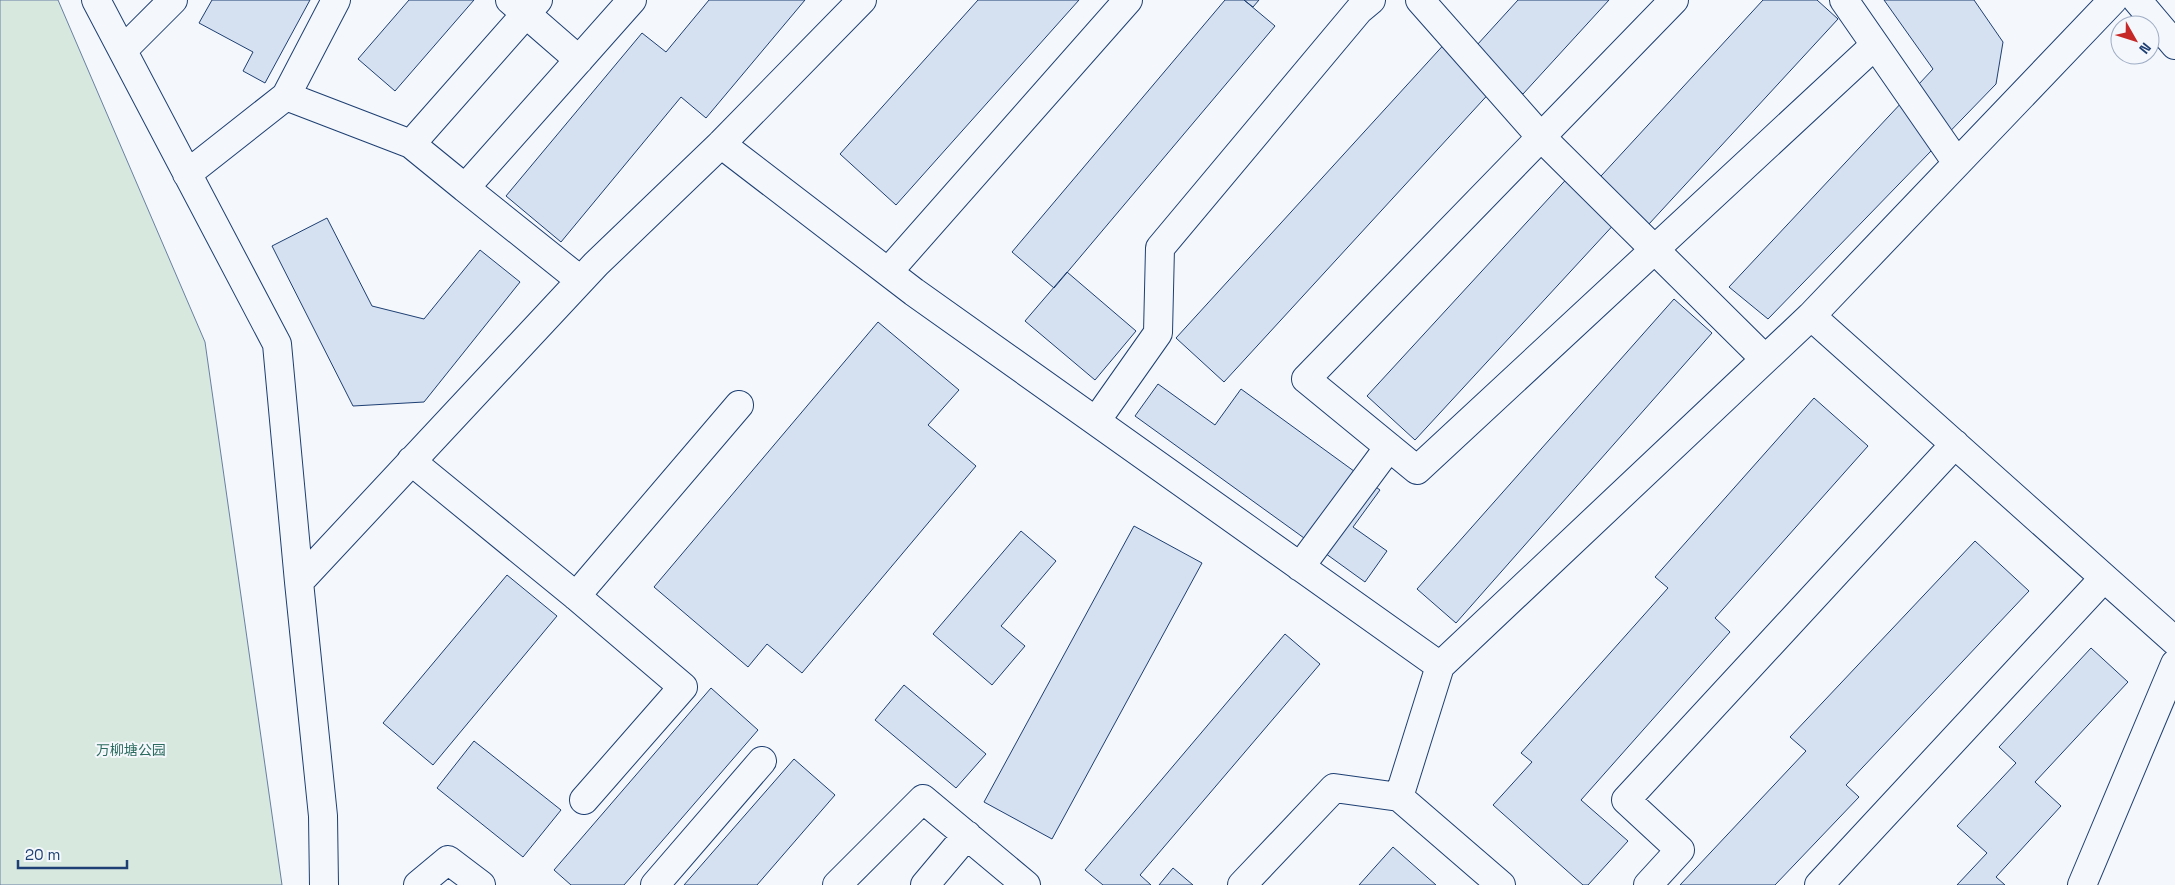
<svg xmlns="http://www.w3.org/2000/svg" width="2175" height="885" font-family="'Space Grotesk','Noto Sans SC',sans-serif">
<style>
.green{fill:#d7e8df;stroke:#687fa3}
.building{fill:#d5e0f0;stroke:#1d3f73}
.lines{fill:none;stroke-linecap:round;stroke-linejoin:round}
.minor-casing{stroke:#1d3f73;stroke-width:30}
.minor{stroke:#f4f7fb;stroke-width:28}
.labels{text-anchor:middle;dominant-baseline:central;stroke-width:4;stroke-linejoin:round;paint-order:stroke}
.park-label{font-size:14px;fill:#2c6c60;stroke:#f4f7fb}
</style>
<rect width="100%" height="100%" fill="#f4f7fb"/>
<path class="green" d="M0,0H58L205,342L282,885H0Z"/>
<path class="building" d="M212,0H310L265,83L243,71L253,52L199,23Z
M409,0H474L395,91L358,59Z
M709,0H805L706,118L681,97L561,242L506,196L642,33L666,52Z
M978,0H1079L896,205L840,154Z
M1225,0H1244L1275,26L1054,288L1012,252Z
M1244,0H1259L1253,7Z
M1518,0H1609L1523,94L1505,76L1224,382L1176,338L1459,28L1477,45Z
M1763,0H1817L1838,19L1637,237L1618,220L1415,440L1367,396L1573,172L1590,188Z
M1884,0H1974L2003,42L1996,84L1768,319L1729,287L1933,69Z
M327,218L372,306L424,319L480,250L520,282L424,402L353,406L272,246Z
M1067,272L1136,331L1095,380L1025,321Z
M1674,299L1712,333L1456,623L1417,589Z
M878,322L959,390L928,425L976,466L802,673L767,644L748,667L654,587Z
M1158,384L1215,425L1241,389L1380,490L1353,527L1387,551L1365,582L1135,416Z
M1814,398L1868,446L1715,618L1730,632L1581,800L1628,841L1588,885H1583L1493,805L1532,762L1521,753L1668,588L1655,577Z
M1134,526L1202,563L1052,839L984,802Z
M1021,531L1056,561L1001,626L1025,646L992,685L933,634Z
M1975,541L2029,591L1846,785L1859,797L1775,885H1680L1806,751L1790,737Z
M507,575L557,616L433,765L383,723Z
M1285,634L1320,664L1140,875L1151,885H1103L1085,870Z
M2091,648L2128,682L2035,782L2061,806L1996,877L2005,885H1957L1987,853L1957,826L2016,763L1999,747Z
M904,685L986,754L956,788L875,720Z
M711,688L758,730L624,885H571L554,870Z
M474,741L561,810L523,857L437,788Z
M794,759L835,795L757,885H684Z
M1393,847L1436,885H1359Z
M1173,868L1193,885H1159Z"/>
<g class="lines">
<defs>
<path id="minor" d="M96,0L277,344L299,582L323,816L324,885
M510,0L579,60
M1420,0L1541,137L1765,359
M1674,0L1306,379L1417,470L1875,45
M1844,0L1957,163
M2113,0L1811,316L2175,641
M2137,0L2175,45
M123,50L173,0
M286,96L411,144L538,0
M411,144L465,188
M721,144L914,292L1440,666
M187,174L286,96L336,0
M888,272L1128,0
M580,280L465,188L632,0
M1096,421L1158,333L1160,248L1359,10L1371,0
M411,461L576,596L683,687L584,800
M1300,567L1389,447
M299,582L596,264L721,144L862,0
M576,596L739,405
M418,885L448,860L481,885
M655,885L762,761
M837,885L923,799L1026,885
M925,885L967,835
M1242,885L1334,788L1399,797
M1501,885L1399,797L1440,666L1811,316
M1648,885L1680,850L1626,800L1955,444
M1819,885L2104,578
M2082,885L2175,664"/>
</defs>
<use href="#minor" class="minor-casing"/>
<use href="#minor" class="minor"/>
</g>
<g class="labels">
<g class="park-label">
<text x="131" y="750">万柳塘公园</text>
</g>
</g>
<g transform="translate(2135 40) rotate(129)"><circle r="24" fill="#f4f7fb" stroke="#9eadc5"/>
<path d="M0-4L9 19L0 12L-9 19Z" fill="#c62828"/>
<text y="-8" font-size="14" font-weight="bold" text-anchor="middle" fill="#1d3f73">N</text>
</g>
<path d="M18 860v8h109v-8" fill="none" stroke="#1d3f73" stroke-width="2.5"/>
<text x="25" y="860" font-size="15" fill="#1d3f73" stroke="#f4f7fb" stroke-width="4" paint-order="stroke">20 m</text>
</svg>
